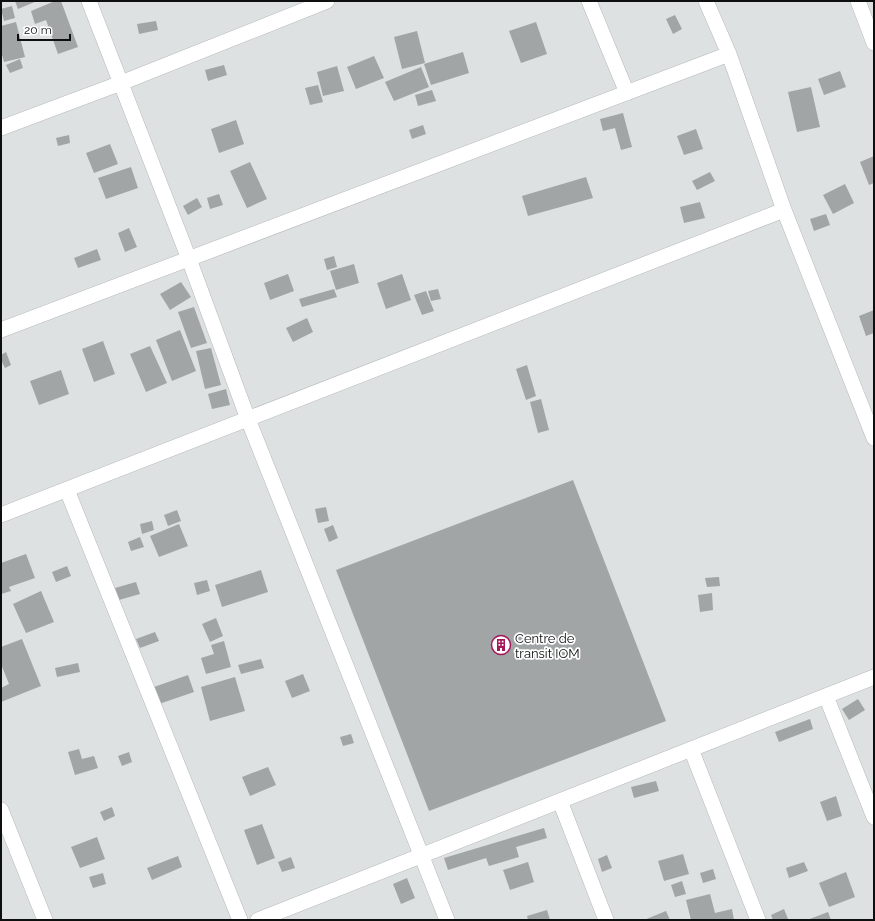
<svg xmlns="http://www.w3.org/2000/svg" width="875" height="921" font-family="Raleway,sans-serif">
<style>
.building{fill:#a1a5a6}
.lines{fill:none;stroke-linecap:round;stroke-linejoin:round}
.minor-casing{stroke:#b5b9ba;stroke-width:16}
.minor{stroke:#fff;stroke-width:15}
.labels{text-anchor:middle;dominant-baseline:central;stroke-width:3.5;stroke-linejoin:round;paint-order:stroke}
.poi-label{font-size:13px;fill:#0e1010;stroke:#fff;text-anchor:start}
</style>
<rect width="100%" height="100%" fill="#dde1e2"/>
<path class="building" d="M15,1H37L18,9Z
M55,1H61L78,47L58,54L46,20L35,24L31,11Z
M12,6L15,18L4,21L1,9Z
M675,15L682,29L673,34L666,19Z
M156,21L158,30L139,34L137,24Z
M16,22L25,57L4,62L1,51V26Z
M536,22L547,54L521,63L509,31Z
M417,31L425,63L402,69L394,37Z
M463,52L469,73L431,85L424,64Z
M374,56L384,78L356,89L347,67Z
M20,59L23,68L10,73L6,65Z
M224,65L227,75L208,81L205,70Z
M337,66L344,91L323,96L317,72Z
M421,67L429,87L394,101L385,82Z
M840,71L846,87L824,95L818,79Z
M318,85L323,102L310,105L305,88Z
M811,87L820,127L797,132L788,92Z
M432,90L436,101L418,106L415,95Z
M623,113L632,147L621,150L615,128L603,131L600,119Z
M236,120L244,144L219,153L211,129Z
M423,125L426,134L412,139L409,130Z
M696,129L703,149L684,155L677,136Z
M69,135L70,143L58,146L56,138Z
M110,144L118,164L94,173L86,153Z
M874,156V183L869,185L860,162Z
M250,162L267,199L247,208L230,171Z
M131,167L138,188L106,199L98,178Z
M710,172L715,181L697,190L692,181Z
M586,177L593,198L528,216L522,196Z
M845,184L854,203L833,214L823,195Z
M219,194L223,205L210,209L207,198Z
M197,198L202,207L188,215L183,206Z
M700,202L705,218L684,223L680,207Z
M826,214L830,225L814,231L810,219Z
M129,228L137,247L125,252L118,233Z
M97,249L101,260L78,268L74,258Z
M334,256L337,267L327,270L324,259Z
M354,264L359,283L336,290L330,271Z
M288,274L294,291L270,300L264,283Z
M402,274L411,300L386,309L377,283Z
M181,282L191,297L170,310L160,294Z
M334,289L337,297L302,307L299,299Z
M438,289L441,299L431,301L428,291Z
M426,291L434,311L422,315L414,295Z
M194,307L207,343L191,348L178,312Z
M874,310V333L866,336L859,316Z
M307,318L313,332L293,342L286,328Z
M180,330L196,371L172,381L156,340Z
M103,341L115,374L94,382L82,349Z
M150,346L167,383L146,392L130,354Z
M211,348L221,385L205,389L196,351Z
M6,352L11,365L5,368L1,360V355Z
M527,365L536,396L526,400L516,369Z
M61,370L69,394L39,405L30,381Z
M226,389L230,405L212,409L208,394Z
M541,399L549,430L538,433L530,402Z
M573,480L666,721L429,811L336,570Z
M326,507L329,521L318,523L315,509Z
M177,510L181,521L168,526L164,515Z
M152,521L154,530L142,534L140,524Z
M179,524L188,546L159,557L150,536Z
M333,525L338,538L329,542L324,529Z
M140,537L144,547L131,551L128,542Z
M26,554L35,578L9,587L11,591L1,594V563Z
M67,566L71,576L56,582L52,572Z
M261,570L268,592L222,607L215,585Z
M719,577L720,586L707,587L705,578Z
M207,580L210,591L197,595L194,583Z
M136,582L140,594L119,600L115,588Z
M41,591L54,622L26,633L13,604Z
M712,593L713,610L700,612L698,595Z
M216,618L223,636L210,642L202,624Z
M155,632L159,641L140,648L136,639Z
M22,639L41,686L1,702V688L9,684L1,664V647Z
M224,641L231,667L206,674L201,658L214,654L211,645Z
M261,659L264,668L241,674L238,665Z
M78,663L80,672L57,677L55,668Z
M303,674L310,691L292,698L285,681Z
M188,675L194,692L159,704L154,687Z
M235,677L245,711L210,721L201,687Z
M858,699L865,710L849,720L842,709Z
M810,719L813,729L779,742L775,732Z
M351,734L354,743L343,746L340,737Z
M79,749L82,759L94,756L98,768L75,775L68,752Z
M129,752L132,762L122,766L118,756Z
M268,767L276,785L250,796L242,777Z
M656,781L659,791L634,798L631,787Z
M836,796L842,816L827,821L820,802Z
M112,807L115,816L104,821L100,812Z
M262,824L275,858L257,865L244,830Z
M544,828L547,838L516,847L519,857L489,866L486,858L448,870L444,858Z
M97,837L105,859L80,868L71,847Z
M683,854L689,874L664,881L658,861Z
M607,855L612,868L602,872L598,859Z
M178,856L182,867L152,880L147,868Z
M291,857L295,868L282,872L278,862Z
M528,862L534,882L510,890L503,870Z
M804,862L808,871L789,878L786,868Z
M713,869L716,879L703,883L700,873Z
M846,872L855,897L829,907L819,883Z
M103,873L106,884L93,888L89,877Z
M407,878L415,898L401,904L393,884Z
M682,881L686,894L675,897L671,885Z
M710,894L715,913L732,909L734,920H691L686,900Z
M784,909L788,919L785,920H773L771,915Z
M547,910L550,920H528L527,916Z
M666,911L670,920H644Z
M828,912L831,920H807Z"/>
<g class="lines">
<defs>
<path id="minor" d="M89,1L189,259L248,419L447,920
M589,1L627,93
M706,1L729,54L784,210L874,438
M858,1L874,43
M1,128L121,83L327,1
M1,330L729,54
M67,490L240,920
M1,515L784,210
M826,696L874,817
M691,749L758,920
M560,801L606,920
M1,810L45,920
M258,920L874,677"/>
</defs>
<use href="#minor" class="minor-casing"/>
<use href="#minor" class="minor"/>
</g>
<defs>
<symbol id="building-ring" viewBox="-11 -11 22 22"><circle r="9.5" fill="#fff" stroke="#a5165a" stroke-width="1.5"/><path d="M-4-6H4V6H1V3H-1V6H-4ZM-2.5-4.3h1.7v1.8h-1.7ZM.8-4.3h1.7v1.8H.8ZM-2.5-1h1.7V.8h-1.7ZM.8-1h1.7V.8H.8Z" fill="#a5165a"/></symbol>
</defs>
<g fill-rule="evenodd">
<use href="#building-ring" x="490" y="634" width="22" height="22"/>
</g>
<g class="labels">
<g class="poi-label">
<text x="515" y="638">Centre de<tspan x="515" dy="15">transit IOM</tspan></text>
</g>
</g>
<rect width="875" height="921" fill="none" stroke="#0e1010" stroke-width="4"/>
<path d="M18 34v6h52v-6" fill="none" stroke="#0e1010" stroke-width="2"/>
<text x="24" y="34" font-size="12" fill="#0e1010" stroke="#ffffff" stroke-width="3" paint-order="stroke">20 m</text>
</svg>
